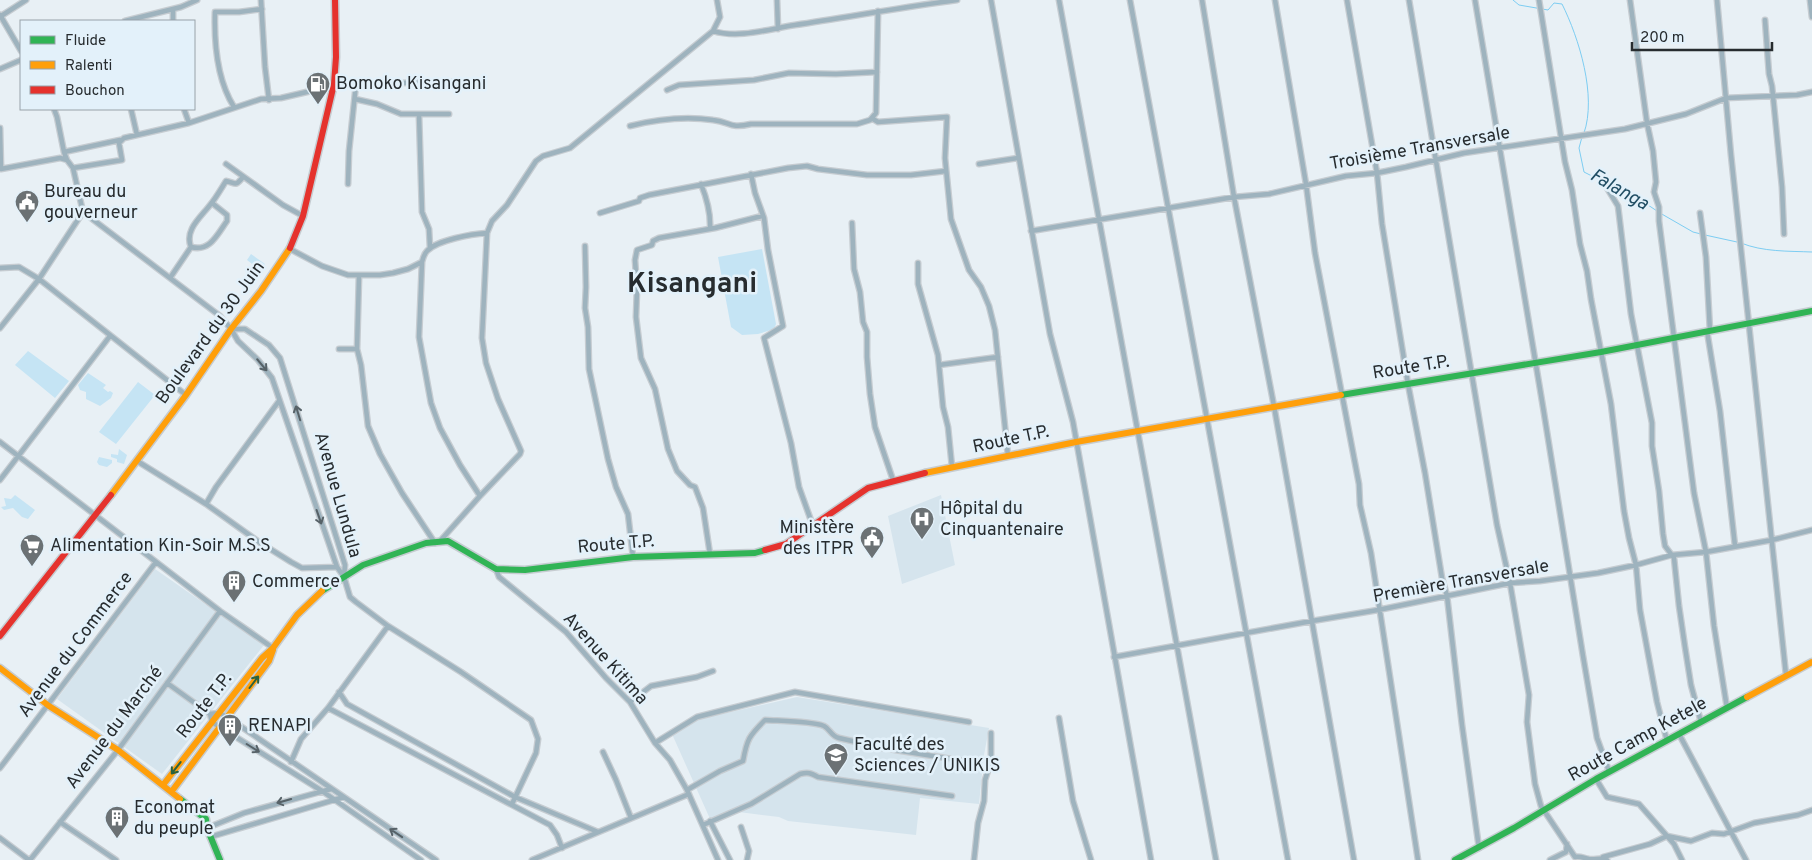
<svg xmlns="http://www.w3.org/2000/svg" width="1812" height="860" font-family="Overpass,sans-serif">
<style>
.built{fill:#d5e4ed}
.green{fill:#c5e4f4}
.lines{fill:none;stroke-linecap:round;stroke-linejoin:round}
.stream{stroke:#7dcdf2;stroke-width:1}
.street-casing{stroke:#c6ccd1;stroke-width:7}
.fast-casing{stroke:#c6ccd1;stroke-width:9}
.slow-casing{stroke:#c6ccd1;stroke-width:9}
.jam-casing{stroke:#c6ccd1;stroke-width:9}
.street{stroke:#9eb3be;stroke-width:4.5}
.fast{stroke:#30b455;stroke-width:6}
.slow{stroke:#ff9f0a;stroke-width:6}
.jam{stroke:#e5322d;stroke-width:6}
.oneway{stroke:#576268}
.oneway2{stroke:#2b623e}
.labels{text-anchor:middle;dominant-baseline:central;stroke-width:5;stroke-linejoin:round;paint-order:stroke}
.poi-label{font-size:18px;fill:#272c2f;stroke:#e3f1fa;text-anchor:start}
.street-label{font-size:18px;fill:#272c2f;stroke:#e3f1fa}
.water-label{font-size:19px;font-style:italic;fill:#214e64;stroke:#e3f1fa}
.town-label{font-size:28px;font-weight:bold;fill:#272c2f;stroke:#e3f1fa}
</style>
<rect width="100%" height="100%" fill="#e8f0f5"/>
<path class="built" d="M941,495L955,565L902,584L888,516Z
M155,569L264,645L162,774L57,699Z
M797,697L989,728L984,755L979,804L920,798L916,835L788,821L779,817L731,811L711,821L672,734L700,719Z"/>
<path class="green" d="M762,249L776,324L774,329L758,334L742,335L731,327L718,257Z
M251,254L265,264L260,270L247,260Z
M28,351L69,381L55,398L15,365Z
M88,373L106,385L103,388L108,392L110,391L113,393L111,398L100,406L86,399V392L80,390L78,385Z
M138,382L155,395L116,444L99,432Z
M119,449L127,455L124,464L117,462V459L111,457V454L118,455Z
M99,457L112,460V463L107,467L99,465L97,462Z
M15,495L35,510L28,519L22,517L13,508L4,510L1,507L6,506L4,498L11,499Z"/>
<g class="lines">
<path class="stream" d="M1513,0L1519,5L1548,10L1554,3L1562,4C1579,38 1597,96 1584,133
M1582,137L1579,148L1584,172L1645,203L1657,211
M1660,213L1693,232L1701,234
M1705,235L1737,242
M1741,243C1763,252 1788,251 1812,252"/>
<defs>
<path id="street" d="M261,0L265,67L269,100
M777,0L778,29
M991,0L1050,334L1073,422L1151,860
M1059,0L1216,860
M1130,0L1288,860
M1202,0L1234,197L1274,406L1354,860
M1275,0L1306,184L1315,253L1359,484L1360,505L1371,553L1418,860
M1347,0L1377,173L1382,224L1408,384L1425,473L1442,578L1447,596L1462,725L1479,848
M1409,0L1497,525L1510,583L1529,695L1527,722L1535,784L1541,806L1575,857C1581,856 1583,858 1589,859C1596,860 1600,857 1607,860
M1475,0L1543,407L1583,656L1597,738L1609,771
M1539,0L1565,162L1572,190L1580,244L1587,271L1591,299L1611,404L1624,511L1629,538L1636,565L1640,610L1657,702L1667,741
M1630,0L1647,123L1653,151L1656,182L1654,192L1659,207V221L1694,493L1706,552L1714,626L1727,708
M1717,0L1731,155L1786,675
M1810,0L1812,17
M173,9V21
M0,15L21,51
M1,16L26,0
M1765,20L1769,74L1772,86L1782,187L1784,234
M125,21L181,7L197,0
M713,31C739,39 769,29 795,25C849,17 903,7 957,0
M0,69L21,60
M334,84L456,82
M667,90L679,85L754,80L789,73L836,74L877,72
M355,99L377,104L401,114H449
M234,107C217,80 214,44 215,12H239L262,9
M131,109L137,135
M184,109L189,123
M419,115L422,212L429,229L430,248
M873,119L878,122L947,117L945,158L951,219L969,270L981,287L989,306L995,330L1008,456
M630,126C658,119 684,116 713,120C731,122 729,129 751,124H857L870,120L876,113L878,11
M0,128L1,169L60,158L67,160
M64,152L120,140
M226,164L283,205L303,216
M979,164L1018,158
M73,168L122,160L119,143L124,138L189,123L261,99L281,98L311,91L333,89
M751,174L755,193L764,218L768,250L783,326L764,338L791,443L799,487L813,526
M348,184L349,151L356,84
M701,184C707,199 711,213 710,229
M1607,188L1618,206L1631,314L1652,423V446L1659,491L1663,534L1665,546L1674,558L1679,606L1685,647L1691,685L1701,722
M83,212L220,316L231,329L238,341L258,360L272,378L337,567L344,577L350,597L356,602L388,626L461,672L531,720L538,739L536,753L512,804
M600,213L639,201L640,198L649,195L788,168L807,166L818,169L867,175H911L946,171
M1700,213L1706,257L1710,331
M852,223L854,269L860,292L863,322L867,332V357L870,394L875,427L893,480
M1031,231L1234,197L1269,194L1346,176L1377,173L1406,167L1464,153L1625,129L1686,114L1726,98L1797,95L1812,92
M585,246L586,287L585,308L588,327L589,369L608,459L616,487L628,514L633,557
M191,247C210,252 217,235 227,221V215L212,203
M290,249L322,266L348,275H380L393,273L408,269L422,262C423,258 424,254 427,251C437,240 472,234 487,233
M422,262L419,337L431,403L440,428L460,465L480,496
M918,263V284L938,355L943,407L948,427L952,467
M0,268L19,267L39,279L186,395
M359,276L357,349L361,365L368,426L380,454L402,493L435,543
M170,278L191,247C184,230 201,217 210,205C216,198 221,189 226,181C236,183 235,187 243,177
M0,328L39,279L83,212L73,168L67,160L64,152L57,117L54,109
M231,329H245L269,345L280,358L345,565L344,577
M1707,331L1720,411L1735,546
M339,349H357
M939,365L998,357
M0,442L220,611L273,648
M137,461L206,504L259,542L291,562L302,568L337,567
M0,480L110,336
M206,504L216,487L279,401
M441,540L480,496L520,454L521,451L498,399L486,363L482,338L487,233L492,221L507,205L536,161L543,156L570,148L713,31L720,17L717,0
M710,554L703,508L695,487L690,485L677,471L668,449L655,389L641,358L636,317L637,289L635,260L637,250L652,245L653,241L659,238L715,228L762,216
M496,569L499,577L566,632L606,678L630,702L655,743L670,760L687,790L718,860
M1114,657L1312,621L1378,610L1510,583L1540,581L1598,573L1636,565L1672,555L1706,552L1772,540L1812,530
M167,683L210,714L212,722L322,791L421,860
M339,692L347,704L515,797L598,832
M630,702L651,686L697,677L713,671
M328,708L550,825L557,835L562,848
M210,714L219,713L227,717L436,860
M1059,718L1073,801L1091,860
M1679,734L1746,860
M655,743L697,717L795,692L969,722
M603,752L616,780L631,818
M291,762L301,739L328,708L388,626
M0,768L156,562
M1596,779L1607,797L1639,804L1674,844L1682,860
M687,790L720,771L743,761C747,739 749,736 765,720C779,721 811,721 824,726C830,729 831,736 839,738L883,748L970,762
M710,821L730,860
M60,822L116,860
M703,825L751,804L800,774C808,772 811,773 818,777L952,796
M741,827L749,851L747,860
M207,828L244,813L331,789
M210,837L344,797
M0,838L29,860
M1603,857L1650,844L1667,836L1691,841L1712,833L1724,834L1754,823L1798,815L1812,810
M30,860L118,750L220,611
M532,860L689,794
M974,860L978,823L984,801L985,780L991,761V733
M1550,860L1566,852L1567,844"/>
<path id="fast" d="M1341,395L1601,352L1812,311
M322,591L363,565L426,543L448,541L496,569L525,570L633,557L755,553L765,550
M180,799L206,819L207,828L220,860
M1455,860L1514,828L1596,779L1747,697"/>
<path id="slow" d="M925,473L1076,442L1341,395
M111,495L186,395L231,329L261,291L290,248
M0,668L49,706L118,750L180,799
M1747,697L1812,662
M163,785L262,658L273,648L297,615L322,591
M172,791L269,661L273,650"/>
<path id="jam" d="M290,248L303,216L334,84L336,57L335,0
M765,550L786,544L868,488L925,473
M0,636L111,495"/>
</defs>
<use href="#street" class="street-casing"/>
<use href="#fast" class="fast-casing"/>
<use href="#slow" class="slow-casing"/>
<use href="#jam" class="jam-casing"/>
<use href="#street" class="street"/>
<use href="#fast" class="fast"/>
<use href="#slow" class="slow"/>
<use href="#jam" class="jam"/>
</g>
<defs><path id="oneway-shaft" d="M-6 0H5M1.5-3L5.5 0L1.5 3" fill="none" stroke-width="1.6" stroke-linecap="round" stroke-linejoin="round" transform="scale(1.25)"/></defs>
<g class="oneway">
<use href="#oneway-shaft" transform="translate(262 365) rotate(50)"/>
<use href="#oneway-shaft" transform="translate(298 413) rotate(-107)"/>
<use href="#oneway-shaft" transform="translate(319 517) rotate(71)"/>
<use href="#oneway-shaft" transform="translate(253 748) rotate(32)"/>
<use href="#oneway-shaft" transform="translate(284 801) rotate(164)"/>
<use href="#oneway-shaft" transform="translate(396 833) rotate(-146)"/>
</g>
<g class="oneway2">
<use href="#oneway-shaft" transform="translate(254 682) rotate(-53)"/>
<use href="#oneway-shaft" transform="translate(176 768) rotate(128)"/>
</g>
<defs>
<symbol id="fuel-pin" viewBox="-11 -11 22 30"><path d="M0 17L-7.5 6A9.5 9.5 0 1 1 7.5 6Z" fill="#6b7174" stroke="#e3f1fa"/><path d="M-5.5-6h7V0h2V4h1.3V-2.5L3-4.5l.8-.8L6-3V5H2.5V1h-1V6h-7ZM-4.2-4.7v3.2H.2V-4.7Z" fill="#fff"/></symbol>
<symbol id="civic-pin" viewBox="-11 -11 22 30"><path d="M0 17L-7.5 6A9.5 9.5 0 1 1 7.5 6Z" fill="#6b7174" stroke="#e3f1fa"/><path d="M-.6-6.5H3V-4.5H.6V-3L4-1V1h2V6H-6V1h2V-1L-.6-3ZM-1.2 2.5V6h2.4V2.5Z" fill="#fff"/></symbol>
<symbol id="hospital-pin" viewBox="-11 -11 22 30"><path d="M0 17L-7.5 6A9.5 9.5 0 1 1 7.5 6Z" fill="#6b7174" stroke="#e3f1fa"/><path d="M-5-5h3v3.5h4V-5h3V5h-3V1.5h-4V5h-3Z" fill="#fff"/></symbol>
<symbol id="supermarket-pin" viewBox="-11 -11 22 30"><path d="M0 17L-7.5 6A9.5 9.5 0 1 1 7.5 6Z" fill="#6b7174" stroke="#e3f1fa"/><path d="M-6-5.5h2.5l.6 2H6L4.5 2H-2.5L-4.4-4H-6ZM-1.5 3.2a1.3 1.3 0 1 0 .1 0ZM3 3.2a1.3 1.3 0 1 0 .1 0Z" fill="#fff"/></symbol>
<symbol id="building-pin" viewBox="-11 -11 22 30"><path d="M0 17L-7.5 6A9.5 9.5 0 1 1 7.5 6Z" fill="#6b7174" stroke="#e3f1fa"/><path d="M-4-6H4V6H1V3H-1V6H-4ZM-2.5-4.3h1.7v1.8h-1.7ZM.8-4.3h1.7v1.8H.8ZM-2.5-1h1.7V.8h-1.7ZM.8-1h1.7V.8H.8Z" fill="#fff"/></symbol>
<symbol id="university-pin" viewBox="-11 -11 22 30"><path d="M0 17L-7.5 6A9.5 9.5 0 1 1 7.5 6Z" fill="#6b7174" stroke="#e3f1fa"/><path d="M0-5L7-2L0 1L-7-2ZM-4 1L0 2.5L4 1V4Q0 6-4 4Z" fill="#fff"/></symbol>
</defs>
<g fill-rule="evenodd">
<use href="#fuel-pin" x="304" y="70" width="28" height="38"/>
<use href="#civic-pin" x="13" y="188" width="28" height="38"/>
<use href="#hospital-pin" x="908" y="505" width="28" height="38"/>
<use href="#civic-pin" x="858" y="524" width="28" height="38"/>
<use href="#supermarket-pin" x="18" y="532" width="28" height="38"/>
<use href="#building-pin" x="220" y="568" width="28" height="38"/>
<use href="#building-pin" x="216" y="712" width="28" height="38"/>
<use href="#university-pin" x="822" y="741" width="28" height="38"/>
<use href="#building-pin" x="103" y="804" width="28" height="38"/>
</g>
<g class="labels">
<g class="poi-label">
<text x="336" y="84">Bomoko Kisangani</text>
<text x="44" y="192">Bureau du<tspan x="44" dy="21">gouverneur</tspan></text>
<text x="940" y="509">Hôpital du<tspan x="940" dy="21">Cinquantenaire</tspan></text>
<text x="854" y="528" text-anchor="end">Ministère<tspan x="854" dy="21">des ITPR</tspan></text>
<text x="50" y="546">Alimentation Kin-Soir M.S.S</text>
<text x="252" y="582">Commerce</text>
<text x="248" y="726">RENAPI</text>
<text x="854" y="745">Faculté des<tspan x="854" dy="21">Sciences / UNIKIS</tspan></text>
<text x="134" y="808">Economat<tspan x="134" dy="21">du peuple</tspan></text>
</g>
<g class="street-label">
<text transform="translate(1420 149) rotate(-10)">Troisième Transversale</text>
<text transform="translate(211 333) rotate(-54)">Boulevard du 30 Juin</text>
<text transform="translate(1411 368) rotate(-9)">Route T.P.</text>
<text transform="translate(1011 440) rotate(-12)">Route T.P.</text>
<text transform="translate(337 495) rotate(74)">Avenue Lundula</text>
<text transform="translate(616 545) rotate(-5)">Route T.P.</text>
<text transform="translate(1461 582) rotate(-10)">Première Transversale</text>
<text transform="translate(76 645) rotate(-53)">Avenue du Commerce</text>
<text transform="translate(605 659) rotate(48)">Avenue Kitima</text>
<text transform="translate(205 706) rotate(-52)">Route T.P.</text>
<text transform="translate(115 728) rotate(-53)">Avenue du Marché</text>
<text transform="translate(1638 740) rotate(-29)">Route Camp Ketele</text>
</g>
<g class="water-label">
<text transform="translate(1619 190) rotate(30)">Falanga</text>
</g>
<g class="town-label">
<text x="692" y="285">Kisangani</text>
</g>
</g>
<rect x="20" y="20" width="175" height="90" fill="#e3f1fa" stroke="#98a2a9"/>
<rect x="30" y="36" width="25" height="8" fill="#30b455" stroke="#98a2a9"/>
<text x="65" y="45" font-size="15" fill="#272c2f">Fluide</text>
<rect x="30" y="61" width="25" height="8" fill="#ff9f0a" stroke="#98a2a9"/>
<text x="65" y="70" font-size="15" fill="#272c2f">Ralenti</text>
<rect x="30" y="86" width="25" height="8" fill="#e5322d" stroke="#98a2a9"/>
<text x="65" y="95" font-size="15" fill="#272c2f">Bouchon</text>
<path d="M1632 42v8h140v-8" fill="none" stroke="#272c2f" stroke-width="2.5"/>
<text x="1640" y="42" font-size="15" fill="#272c2f" stroke="#e3f1fa" stroke-width="4" paint-order="stroke">200 m</text>
</svg>
